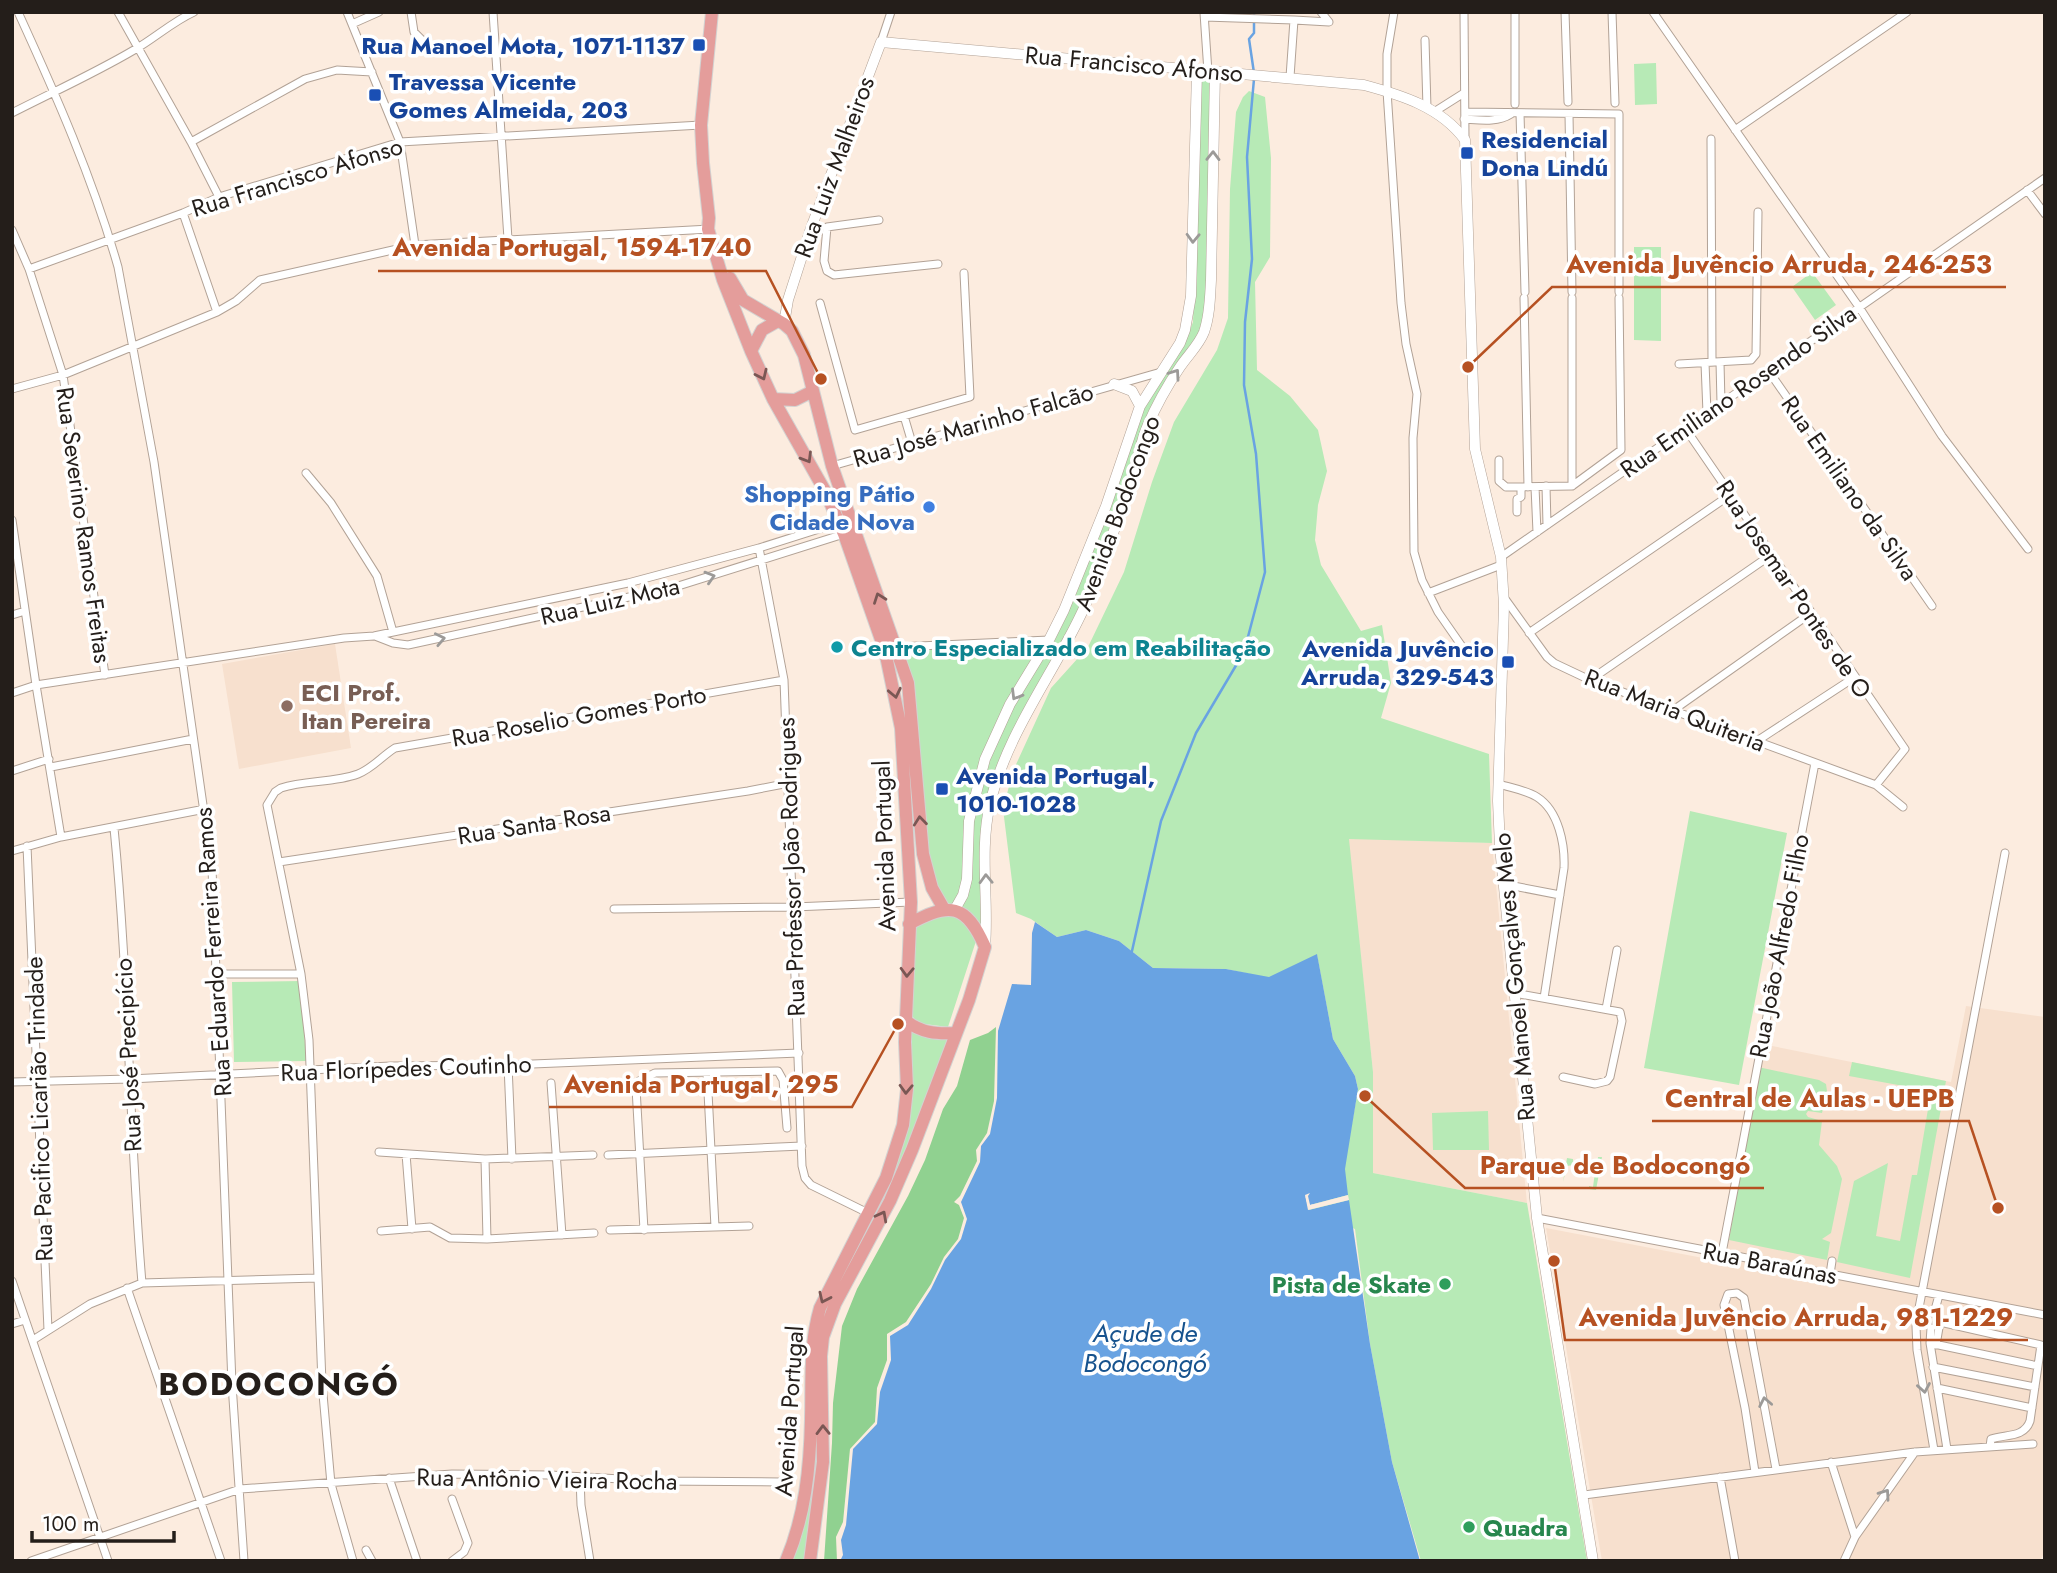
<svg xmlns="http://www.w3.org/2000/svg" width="2057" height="1573" font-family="Jost,sans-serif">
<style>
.built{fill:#f7e0ce}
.green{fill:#b7eab6}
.forest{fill:#90d190}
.water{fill:#69a3e2}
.pier{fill:#fcecdf}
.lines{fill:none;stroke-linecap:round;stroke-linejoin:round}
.stream{stroke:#69a3e2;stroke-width:2.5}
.minor-tunnel{stroke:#d1c3b8;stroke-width:7;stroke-dasharray:7 3.5;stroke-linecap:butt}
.minor-casing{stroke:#b2a296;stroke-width:9}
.tertiary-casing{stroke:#b2a296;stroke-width:11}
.primary-casing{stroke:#d3d2d1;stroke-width:14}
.minor{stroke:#fff;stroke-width:7}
.tertiary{stroke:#fff;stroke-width:10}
.primary{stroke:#e49d9b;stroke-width:12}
.oneway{stroke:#9c9a98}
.oneway2{stroke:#7a5754}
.transit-dot{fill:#1a4fb4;stroke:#fff;stroke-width:2.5}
.shop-dot{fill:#3f7fe0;stroke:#fff;stroke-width:2.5}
.culture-dot{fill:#0f9aa8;stroke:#fff;stroke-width:2.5}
.education-dot{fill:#8d6e63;stroke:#fff;stroke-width:2.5}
.leisure-dot{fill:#2e9e5b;stroke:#fff;stroke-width:2.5}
.labels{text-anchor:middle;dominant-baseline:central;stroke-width:7;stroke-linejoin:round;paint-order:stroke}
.transit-label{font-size:24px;font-weight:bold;fill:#164399;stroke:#fff;text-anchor:start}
.street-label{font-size:24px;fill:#241e1a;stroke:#fff}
.shop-label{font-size:24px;font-weight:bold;fill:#366cbe;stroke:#fff;text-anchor:end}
.culture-label{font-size:24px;font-weight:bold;fill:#0d838f;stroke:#fff;text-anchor:start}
.education-label{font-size:24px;font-weight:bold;fill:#785e54;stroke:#fff;text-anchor:start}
.leisure-label{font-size:24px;font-weight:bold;fill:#27864d;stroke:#fff;text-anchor:end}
.water-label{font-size:26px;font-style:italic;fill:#17538e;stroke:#fff}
.district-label{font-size:32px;font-weight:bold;letter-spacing:2px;fill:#241e1a;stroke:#fff}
.leader{fill:none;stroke:#b65122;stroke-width:2.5}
.callout-dot{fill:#b65122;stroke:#fff;stroke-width:2.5}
.callout-label{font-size:26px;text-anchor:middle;font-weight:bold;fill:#b65122;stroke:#fff;stroke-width:7;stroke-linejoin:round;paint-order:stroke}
</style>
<rect width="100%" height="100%" fill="#fcecdf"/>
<path class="built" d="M335,644L351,748L239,769L222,664Z
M1348,838L1492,843L1527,1203L1373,1173V1072Z
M1966,1006L2045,1017V1551L2040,1561H1602L1546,1228L1724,1262L1762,1044L1951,1082Z"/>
<path class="green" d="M1656,63L1657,104L1635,105L1634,64Z
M1201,77L1210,78L1206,309L1198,335L1163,385L1079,610L994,775L981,924L961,907L972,824L984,772L1008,716L1072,604L1114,495L1143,407L1187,338L1193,322Z
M1249,91L1265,97L1271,158L1270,257L1255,282L1257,370L1290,396L1318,430L1327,471L1318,505L1315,540L1321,565L1361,631L1382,625L1391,683L1381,718L1489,754L1492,843L1349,839L1373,1072V1173L1527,1203L1587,1561H1421L1392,1462L1370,1344L1355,1229L1308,1210L1344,1169L1358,1089L1355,1076L1333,1039L1317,955L1269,978L1226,969L1153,968L1119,941L1086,930L1057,937L1031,919L1016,913L1003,809L1013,771L1051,688L1088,647L1124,572L1152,482L1174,422L1217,350L1228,318L1230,189L1236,112L1243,97Z
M1634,247H1661V341L1634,340Z
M1812,272L1836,305L1815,320L1792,287Z
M1042,643L980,764L965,879L960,895L953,906L940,898L931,872L902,650Z
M1690,811L1787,833L1739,1085L1644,1068Z
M933,915L959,917L971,926L976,941L948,1027L917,1023L911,1014L915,927Z
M301,981L306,1061L234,1062L232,982Z
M910,1027L951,1035L907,1155L828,1316L821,1458L808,1561H789L794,1552L823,1307L891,1179Z
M1852,1062L1946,1081L1910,1278L1837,1262L1854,1181L1888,1163L1876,1236L1900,1241L1912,1175H1917L1931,1091L1849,1076Z
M1758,1067L1819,1080L1826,1084L1827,1091L1822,1113L1808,1111L1806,1114L1808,1117L1822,1121L1819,1145L1837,1166L1842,1179L1831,1233L1822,1239L1830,1242L1827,1260L1729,1240Z
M1488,1111L1489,1150H1433L1432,1113Z
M1598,1157H1602L1596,1190L1589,1189V1186L1593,1187L1595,1172C1587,1165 1578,1164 1567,1166L1563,1182L1567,1158L1573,1159V1161L1597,1165Z"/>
<path class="forest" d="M996,1027L994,1101L987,1133L976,1150L977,1161L960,1196L954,1202L959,1205L964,1218L958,1239L944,1257L931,1284L906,1322L887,1334V1360L877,1388L875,1422L850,1449L843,1522L836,1537L837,1561H824L832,1443L833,1403L842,1326L857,1289L908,1196L925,1160L943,1109L957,1086L970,1040L988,1033Z"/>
<path class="water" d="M1035,922L1057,937L1086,930L1119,941L1153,968L1226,969L1269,977L1317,954L1333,1039L1355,1076L1358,1089L1345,1169L1348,1195L1310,1205L1305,1195L1309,1210L1349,1200L1370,1344L1392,1462L1420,1561H840L843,1555L841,1540L846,1525L853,1449L877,1424L880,1392L891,1360L890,1336L908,1325L931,1289L945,1260L961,1239L967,1219L961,1202L980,1162L981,1146L990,1134L997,1098L998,1031L1012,984L1031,985L1032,933Z"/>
<path class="pier" d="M1310,1193L1308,1196L1310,1205L1348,1195L1349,1200L1308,1210L1305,1195Z"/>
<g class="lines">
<path class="stream" d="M1254,12V33L1249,39L1254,73
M1132,951L1161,821L1196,733L1244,652L1265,572L1256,454L1244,385L1245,322L1252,259L1247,157L1254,79"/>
<path class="minor-tunnel" d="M1916,1326L1919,1308
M1931,1328L1935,1310"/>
<defs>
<path id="minor" d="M18,12C56,95 93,179 118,267L154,462L212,868L232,1384L244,1561
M118,12L191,142L219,197
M347,12L400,142L415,245
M411,12L414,32L431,49
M493,12L508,239
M1394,12L1387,54V91L1401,303L1406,344L1417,394L1413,438L1414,552L1422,580L1438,612L1468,655
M1464,12L1465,140
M1515,12V104
M1565,12L1568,102
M1612,12L1615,103
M1653,12L1859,307L1942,436L2028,549
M1204,13L1208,72
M1205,17L1294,20L1290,77
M1294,20L1329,22L1321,12
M352,24L379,12
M1425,40L1427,108
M881,42L891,12
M1434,112L1464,93
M1465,112L1619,114V292
M12,113C53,92 95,73 134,50C155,38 172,22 194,12
M1520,113L1525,292
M1569,114L1572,292
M1464,119C1480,120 1497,123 1511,114
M1735,130L1907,12
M1711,139L1712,362
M191,142L305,79L337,70L372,72
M2027,190L2045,214
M183,213L217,312
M879,220L827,227L824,261L827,271L834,275L938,264
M12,230L29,269L63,375L105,675
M29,269L183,213L219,197L400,142L701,125
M1524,298L1528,487
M1572,298V486
M820,303L855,430L970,397L964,273
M1720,362L1721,403
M1705,363L1707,413
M1679,364L1751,360L1756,354L1758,212
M1768,370L1932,606
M12,389L63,375L217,312L236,301L260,280L415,245L710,229
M904,416L912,443
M1685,428L1905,749L1876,785
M1499,460V481L1506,487L1572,486L1621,450L1619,298
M832,466L1161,372
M306,473L331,503L377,576L393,632
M1546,486L1547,525
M1535,487L1537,532
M1517,512V499L1521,497V487
M12,520L36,685L61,837
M759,548L784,680L802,1166L805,1178L811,1185L868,1213
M1501,557L2045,178
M1428,593L1501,565
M1503,596L1547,657L1554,663L1590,680L1876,785L1903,807
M12,615L25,611
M1529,633L1730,495
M375,636L393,643L408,645L675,587L844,534
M897,647L1049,640
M1590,680L1771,555
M12,693L36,685L344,638L374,636L628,583L759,548L838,523
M1675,709L1811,613
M1757,741L1855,677
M51,767L193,739
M12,771L49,759
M1499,784C1511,788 1526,790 1537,797C1559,811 1565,845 1564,868L1544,998
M114,828C129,979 129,1131 142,1283
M27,846L48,1330
M12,851L61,837L205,809
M279,862L748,791L789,783
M1503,884L1560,895
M614,909L794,907L911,902
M218,974H301
M1514,993L1620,1012L1622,1021L1610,1077L1607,1081L1595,1084L1563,1077
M1606,1009L1617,950
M508,1065L512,1159
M707,1073L715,1227
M12,1082L130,1079L391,1066L508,1065L799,1053
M551,1083L562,1235
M379,1152L485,1159L593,1155
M406,1154L412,1229
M608,1155L802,1146
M485,1159L487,1239
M1537,1218L2045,1315
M610,1230L749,1226
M644,1230L636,1088L639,1081L655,1073L778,1071L783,1080L787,1128
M381,1231L430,1227L450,1238L487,1239L594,1233
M1722,1253L1815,763
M1830,1274L1832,1261
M12,1281L108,1561
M127,1288L221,1561
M1919,1308L2005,853
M1935,1310L1939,1295
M12,1324L25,1320
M1916,1326L1917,1350L1934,1450
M1931,1328L1930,1343L1947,1449
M33,1340L90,1304L142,1283L317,1278
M1934,1344L2038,1366
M1936,1345L1940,1322L2041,1345L2030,1421C2024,1438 2006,1434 1991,1439L1990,1447
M1933,1367L2035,1387
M1937,1388L2032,1408
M1831,1462L1855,1537
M1755,1472L1745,1408L1724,1305L1728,1294L1737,1293L1744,1298L1776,1469
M580,1477L581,1505L590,1561
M1720,1477L1735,1561
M389,1478L417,1561
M1584,1495L1915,1452L2033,1444
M452,1499L468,1543L464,1552L452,1561
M366,1550L372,1561
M31,1561L240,1489L452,1474L550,1475L656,1481L781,1482
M353,1561L331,1484L322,1383L309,1040L301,974L267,805L275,792L281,788C306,780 334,783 358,774C373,768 382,756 395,748L784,680
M1844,1561L1855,1537L1915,1452"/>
<path id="tertiary" d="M784,324L788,300L811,228L881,42L1364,85C1401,95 1441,107 1465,140L1475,449L1501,557L1504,605L1498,801L1500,847L1537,1218L1593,1561
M1114,384L1132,391L1140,406
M954,911L963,895L967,879L969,821L985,759L1010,704L1049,640L1064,610L1106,506L1140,406L1180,343L1185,330L1191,296L1197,72
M985,947C989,900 979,851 990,804C1007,732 1054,674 1084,608C1103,564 1119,518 1133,473C1138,458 1141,442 1147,427C1156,406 1167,386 1180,367C1188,355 1199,345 1204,332C1210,315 1210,297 1211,280L1215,72"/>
<path id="primary" d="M712,12L701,125L703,163L709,218L708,229L723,280L751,351L773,399L825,491L844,534L885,651L901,728L911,902L905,1042L907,1089L903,1125L886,1178L820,1308C809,1346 812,1381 811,1419C810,1468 805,1516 786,1561
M730,278L743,300L784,324L792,331L804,355L832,466L908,683L923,854L932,888L944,909
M751,351L762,330L778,321
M773,399L795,400L813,391
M906,1021C922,1033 936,1034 956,1033
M810,1561L823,1462L821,1356L823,1337L835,1304L890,1201L912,1150L969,1000L985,947C966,903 949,902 909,924"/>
</defs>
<use href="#minor" class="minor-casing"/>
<use href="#tertiary" class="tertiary-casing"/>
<use href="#primary" class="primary-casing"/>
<use href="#minor" class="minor"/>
<use href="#tertiary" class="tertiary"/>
<use href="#primary" class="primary"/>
</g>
<defs><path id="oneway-chevron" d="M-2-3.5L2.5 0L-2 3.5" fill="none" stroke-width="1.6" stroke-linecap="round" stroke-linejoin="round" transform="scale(1.75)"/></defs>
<g class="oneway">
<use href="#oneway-chevron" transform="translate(1213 156) rotate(-89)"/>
<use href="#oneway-chevron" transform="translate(1193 238) rotate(92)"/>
<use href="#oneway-chevron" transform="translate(1175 374) rotate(-55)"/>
<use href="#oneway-chevron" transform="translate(710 577) rotate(-17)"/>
<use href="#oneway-chevron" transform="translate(440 639) rotate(-12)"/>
<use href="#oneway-chevron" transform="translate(1016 695) rotate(121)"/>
<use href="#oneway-chevron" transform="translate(986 879) rotate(-92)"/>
<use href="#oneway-chevron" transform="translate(1924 1388) rotate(80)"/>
<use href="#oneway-chevron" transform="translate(1765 1402) rotate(-101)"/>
<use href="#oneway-chevron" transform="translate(1885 1494) rotate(-55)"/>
</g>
<g class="oneway2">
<use href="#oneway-chevron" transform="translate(762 375) rotate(65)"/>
<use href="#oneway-chevron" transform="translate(807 458) rotate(59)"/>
<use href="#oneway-chevron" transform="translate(879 598) rotate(-110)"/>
<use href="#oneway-chevron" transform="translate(895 693) rotate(78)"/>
<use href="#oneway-chevron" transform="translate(920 821) rotate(-96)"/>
<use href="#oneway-chevron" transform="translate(907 972) rotate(92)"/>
<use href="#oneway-chevron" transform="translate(906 1089) rotate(92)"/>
<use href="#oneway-chevron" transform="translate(882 1216) rotate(-62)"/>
<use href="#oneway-chevron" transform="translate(824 1298) rotate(115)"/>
<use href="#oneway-chevron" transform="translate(823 1430) rotate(-91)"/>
</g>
<g class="transit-dot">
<rect x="692" y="38" width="14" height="14" rx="3.5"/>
<rect x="368" y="88" width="14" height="14" rx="3.5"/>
<rect x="1460" y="146" width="14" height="14" rx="3.5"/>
<rect x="1501" y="655" width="14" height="14" rx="3.5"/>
<rect x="935" y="782" width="14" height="14" rx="3.5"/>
</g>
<circle class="shop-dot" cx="929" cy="507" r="7"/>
<circle class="culture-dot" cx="837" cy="647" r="7"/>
<circle class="education-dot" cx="287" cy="706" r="7"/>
<g class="leisure-dot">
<circle cx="1445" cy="1284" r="7"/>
<circle cx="1469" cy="1527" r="7"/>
</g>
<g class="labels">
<g class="transit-label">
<text x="685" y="45" text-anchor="end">Rua Manoel Mota, 1071-1137</text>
<text x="389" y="81">Travessa Vicente<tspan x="389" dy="28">Gomes Almeida, 203</tspan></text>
<text x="1481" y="139">Residencial<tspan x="1481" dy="28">Dona Lindú</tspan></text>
<text x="1494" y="648" text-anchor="end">Avenida Juvêncio<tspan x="1494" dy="28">Arruda, 329-543</tspan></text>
<text x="956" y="775">Avenida Portugal,<tspan x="956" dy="28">1010-1028</tspan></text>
</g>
<g class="street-label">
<text transform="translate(1134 64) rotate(5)">Rua Francisco Afonso</text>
<text transform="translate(834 167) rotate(-70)">Rua Luiz Malheiros</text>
<text transform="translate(297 177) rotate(-17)">Rua Francisco Afonso</text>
<text transform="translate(1738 391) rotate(-35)">Rua Emiliano Rosendo Silva</text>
<text transform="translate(973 425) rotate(-16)">Rua José Marinho Falcão</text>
<text transform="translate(1850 488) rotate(55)">Rua Emiliano da Silva</text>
<text transform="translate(1117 513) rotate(-70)">Avenida Bodocongo</text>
<text transform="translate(84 525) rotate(82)">Rua Severino Ramos Freitas</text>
<text transform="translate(1794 589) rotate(56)">Rua Josemar Pontes de O</text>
<text transform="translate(610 601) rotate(-13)">Rua Luiz Mota</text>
<text transform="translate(1675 710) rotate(21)">Rua Maria Quiteria</text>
<text transform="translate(579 716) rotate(-10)">Rua Roselio Gomes Porto</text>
<text transform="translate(534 824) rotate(-9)">Rua Santa Rosa</text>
<text transform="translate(884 846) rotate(-92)">Avenida Portugal</text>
<text transform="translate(791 867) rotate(-92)">Rua Professor João Rodrigues</text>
<text transform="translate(1779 946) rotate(-79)">Rua João Alfredo Filho</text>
<text transform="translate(213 952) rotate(-94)">Rua Eduardo Ferreira Ramos</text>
<text transform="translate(1514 977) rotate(-95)">Rua Manoel Gonçalves Melo</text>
<text transform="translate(128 1055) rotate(-93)">Rua José Precipício</text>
<text transform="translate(406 1068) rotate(-2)">Rua Florípedes Coutinho</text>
<text transform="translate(39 1109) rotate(-92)">Rua Pacifico Licarião Trindade</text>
<text transform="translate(1770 1263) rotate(11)">Rua Baraúnas</text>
<text transform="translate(789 1411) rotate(-86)">Avenida Portugal</text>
<text transform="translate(547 1479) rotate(1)">Rua Antônio Vieira Rocha</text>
</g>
<g class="shop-label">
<text x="915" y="493">Shopping Pátio<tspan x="915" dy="28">Cidade Nova</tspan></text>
</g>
<g class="culture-label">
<text x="851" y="647">Centro Especializado em Reabilitação</text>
</g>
<g class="education-label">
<text x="301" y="692">ECI Prof.<tspan x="301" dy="28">Itan Pereira</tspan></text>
</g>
<g class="leisure-label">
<text x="1431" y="1284">Pista de Skate</text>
<text x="1483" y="1527" text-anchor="start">Quadra</text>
</g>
<g class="water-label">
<text x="1145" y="1333">Açude de<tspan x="1145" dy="30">Bodocongó</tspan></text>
</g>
<g class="district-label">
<text x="279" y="1384">BODOCONGÓ</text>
</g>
</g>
<path class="leader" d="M821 379L766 271H378M1468 367L1552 287H2006M898 1024L852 1107H549M1998 1208L1969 1121H1652M1365 1096L1465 1188H1764M1554 1261L1565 1340H2028"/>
<g class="callout-dot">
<circle cx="821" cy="379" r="7"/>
<circle cx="1468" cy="367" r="7"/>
<circle cx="898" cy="1024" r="7"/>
<circle cx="1998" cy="1208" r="7"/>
<circle cx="1365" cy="1096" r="7"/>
<circle cx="1554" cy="1261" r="7"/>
</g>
<g class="callout-label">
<text x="572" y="256">Avenida Portugal, 1594-1740</text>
<text x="1779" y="273">Avenida Juvêncio Arruda, 246-253</text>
<text x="701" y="1093">Avenida Portugal, 295</text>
<text x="1810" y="1107">Central de Aulas - UEPB</text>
<text x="1615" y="1174">Parque de Bodocongó</text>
<text x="1796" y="1326">Avenida Juvêncio Arruda, 981-1229</text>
</g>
<rect width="2057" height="1573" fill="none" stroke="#241e1a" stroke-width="28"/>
<path d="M32 1531v10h142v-10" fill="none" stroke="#241e1a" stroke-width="3.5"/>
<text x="42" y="1531" font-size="21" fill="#241e1a" stroke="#ffffff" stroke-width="5" paint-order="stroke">100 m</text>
</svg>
